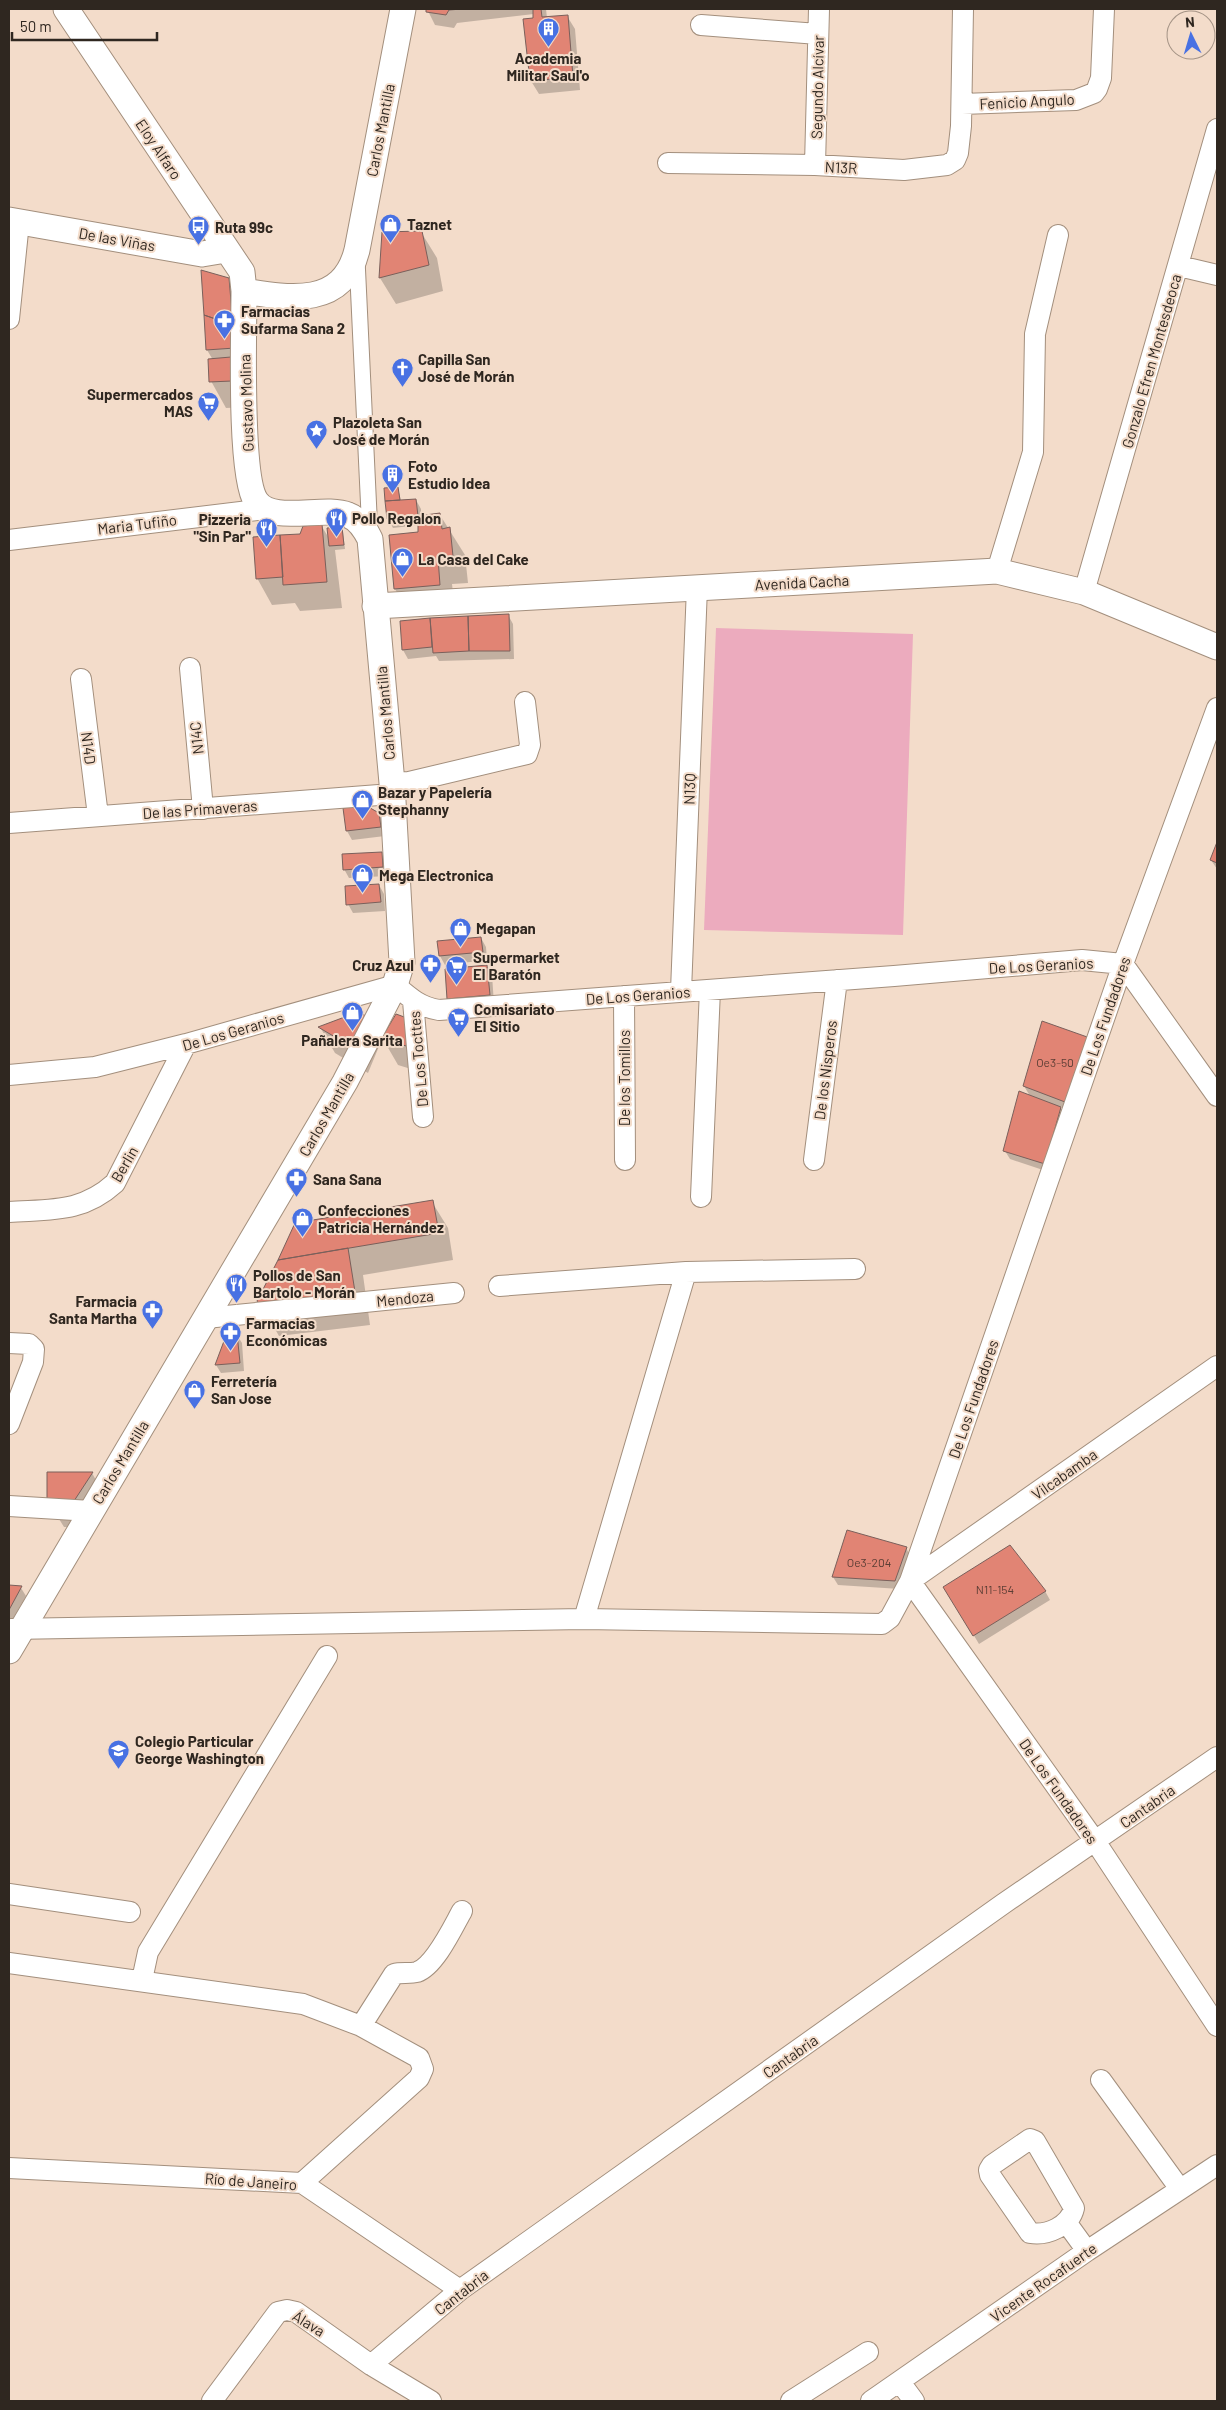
<svg xmlns="http://www.w3.org/2000/svg" width="1226" height="2410" font-family="Barlow,sans-serif">
<style>
.green{fill:#ecabbe}
.shadow{fill:#0003}
.building{fill:#e18474;stroke:#7a605b}
.lines{fill:none;stroke-linecap:round;stroke-linejoin:round}
.pedestrian-casing{stroke:#a38f7d;stroke-width:17}
.minor-casing{stroke:#a38f7d;stroke-width:22}
.tertiary-casing{stroke:#a38f7d;stroke-width:27}
.pedestrian{stroke:#fff;stroke-width:15}
.minor{stroke:#fff;stroke-width:20}
.tertiary{stroke:#fff;stroke-width:25}
.labels{text-anchor:middle;dominant-baseline:central;stroke-width:4;stroke-linejoin:round;paint-order:stroke}
.number-label{font-size:12px;fill:#5c3e35}
.poi-label{font-size:15px;font-weight:bold;fill:#2f2720;stroke:#f3dcca;text-anchor:start}
.street-label{font-size:15px;fill:#2f2720;stroke:#f3dcca}
</style>
<rect width="100%" height="100%" fill="#f3dcca"/>
<path class="green" d="M716,628L913,634L903,935L704,930Z"/>
<path class="shadow" d="M427,9H546L547,18L567,16L575,29L580,90L539,94L531,81L534,14L457,23L454,28L435,25Z
M421,232L437,258L443,291L396,304L380,278L383,233Z
M228,279L243,306L247,407L226,408L211,381L213,360L207,350Z
M398,488L401,501L416,500L421,509V517L440,515L465,555L468,583L452,584L455,611L410,615L395,589L420,533L419,525L393,528L388,519L385,489Z
M321,525L330,540L341,528L343,532L345,549L335,550L342,608L300,611L295,603L272,605L257,578L300,535Z
M508,615L513,624L514,659L439,661L436,656L408,659L403,650L402,622Z
M344,809L378,814L384,823L385,836L352,840L347,831Z
M1217,845V869L1211,860Z
M381,853L386,862L387,876L349,878L344,869Z
M379,885L384,894L385,911L353,913L348,904Z
M481,938L486,947L487,960L445,965L440,956L439,942Z
M487,967L492,975L494,1004L453,1007L448,999Z
M397,1015L424,1073L398,1065L383,1039Z
M365,1017L380,1044L368,1073L335,1053L320,1027Z
M1043,1023L1070,1110L1059,1106L1065,1116L1049,1172L1010,1159L1005,1151L1030,1096L1024,1086Z
M432,1202L448,1228L453,1260L363,1275L370,1325L279,1336L259,1301L295,1224Z
M237,1335L242,1343L244,1371L221,1373L216,1365L225,1342Z
M92,1473L107,1500L89,1527H64L48,1501Z
M906,1548L911,1557L900,1589L838,1585L833,1577Z
M9,1587L21,1588L26,1596L12,1620L9,1622Z
M945,1587L1045,1591L1050,1600L979,1644Z"/>
<path class="building" d="M426,9H462L449,10L446,15L426,12Z
M533,9H541L542,17L568,15L573,77L530,81L523,19L533,18Z
M422,231L429,265L379,278L382,232Z
M201,270L229,278L233,325L204,315Z
M204,315L233,325L235,348L206,350Z
M231,357L232,381L209,382L208,359Z
M398,487L400,500L385,501L384,488Z
M416,499L418,516L387,519L385,501Z
M440,513L442,529L450,527L453,556L438,558L440,585L394,589L389,535L418,532V516Z
M322,524L327,582L283,585L280,535L300,534L303,526Z
M342,527L344,545L329,546L327,528Z
M280,535L283,577L256,579L253,537Z
M509,614L510,651H469L468,616Z
M468,616L469,651L433,653L430,618Z
M430,618L432,647L402,650L400,621Z
M365,805L379,813L381,827L346,831L343,808Z
M1217,842V863L1210,860Z
M382,852L383,867L343,870L342,854Z
M379,884L381,902L346,905L345,886Z
M481,937L483,952L439,956L437,941Z
M487,965L490,995L447,999L445,969Z
M358,1012L366,1016L352,1047L318,1027Z
M396,1014L407,1018L410,1047L381,1039Z
M1042,1021L1090,1038L1065,1102L1023,1086Z
M1019,1091L1061,1107L1045,1164L1003,1151Z
M433,1200L439,1233L278,1260L295,1223Z
M348,1248L356,1298L263,1310L257,1301L278,1260Z
M237,1333L240,1363L215,1365L224,1341Z
M47,1472H93L74,1501H47Z
M847,1530L907,1547L895,1581L832,1577Z
M1010,1545L1046,1591L973,1636L943,1587Z
M9,1585L22,1586L9,1610Z"/>
<g class="lines">
<defs>
<path id="pedestrian" d="M357,259L370,535"/>
<path id="minor" d="M701,25L818,34
M962,104L1076,100L1094,93L1097,89L1101,78L1104,9
M668,163L815,165L904,170L947,165L955,160L958,153L961,126L963,9
M815,165L819,9
M1179,266L1217,275
M9,319L19,222
M9,540L265,509
M997,571L1033,452L1035,334L1058,235
M1084,592L1217,129
M190,668L203,809
M81,679L98,816
M392,783L409,782L527,754L530,745L525,702
M9,823L392,794
M681,991L697,587
M624,996L625,1160
M413,1001L423,1117
M9,1075L95,1067L186,1044L395,985C410,998 420,1007 439,1010L894,976L1082,960L1123,964L1217,1096
M814,1160L837,980
M701,1197L710,990
M9,1212C51,1209 82,1213 115,1183L186,1044
M499,1286L686,1272L855,1269
M206,1318L454,1293
M9,1343L29,1344L34,1349L33,1362L9,1424
M9,1506L91,1511
M910,1581L1095,1841L1217,2026
M910,1581L1217,1366
M584,1619L686,1272
M11,1629L584,1619L882,1624L890,1618L910,1581L1123,964L1217,708
M9,1894L130,1912
M9,1963L303,2004L361,2026L419,2058L423,2069L419,2078L302,2183
M142,1980L148,1952L327,1656
M361,2026L394,1974C401,1972 410,1974 417,1972C435,1966 453,1927 462,1911
M1101,2080L1180,2189
M1030,2139L1035,2141L1074,2208C1070,2226 1047,2236 1030,2233L990,2175L989,2170L992,2165Z
M9,2168L302,2183L460,2290
M1066,2222L1087,2251
M371,2365L460,2290L1003,1904L1217,1757
M900,2382L914,2401
M212,2401L278,2312L287,2310L296,2312L371,2365L431,2401
M791,2401L868,2352
M871,2401L1087,2251L1217,2165"/>
<path id="tertiary" d="M9,220L202,254L226,250
M244,291C291,299 343,307 357,250L403,9
M375,606L997,571L1084,592L1217,647
M9,1651L345,1082L395,985L402,962L392,783L370,539C365,529 359,519 348,515C324,505 272,525 256,501C239,476 244,329 244,291L242,272L66,9"/>
</defs>
<use href="#pedestrian" class="pedestrian-casing"/>
<use href="#minor" class="minor-casing"/>
<use href="#tertiary" class="tertiary-casing"/>
<use href="#pedestrian" class="pedestrian"/>
<use href="#minor" class="minor"/>
<use href="#tertiary" class="tertiary"/>
</g>
<defs>
<symbol id="building-pin" viewBox="-11 -11 22 30"><path d="M0 17L-7.5 6A9.5 9.5 0 1 1 7.5 6Z" fill="#4871e3" stroke="#f3dcca"/><path d="M-4-6H4V6H1V3H-1V6H-4ZM-2.5-4.3h1.7v1.8h-1.7ZM.8-4.3h1.7v1.8H.8ZM-2.5-1h1.7V.8h-1.7ZM.8-1h1.7V.8H.8Z" fill="#fff"/></symbol>
<symbol id="shop-pin" viewBox="-11 -11 22 30"><path d="M0 17L-7.5 6A9.5 9.5 0 1 1 7.5 6Z" fill="#4871e3" stroke="#f3dcca"/><path d="M-5-2.5h2.3a2.7 3.5 0 0 1 5.4 0H5L5.5 6h-11ZM-1.5-2.5h3a1.5 2.3 0 0 0-3 0Z" fill="#fff"/></symbol>
<symbol id="bus-pin" viewBox="-11 -11 22 30"><path d="M0 17L-7.5 6A9.5 9.5 0 1 1 7.5 6Z" fill="#4871e3" stroke="#f3dcca"/><path d="M-5-6H5V4H4V6H2V4H-2V6H-4V4H-5ZM-3.5-4V0h7V-4ZM-3.5 1.2v1.5H-2V1.2ZM2 1.2v1.5H3.5V1.2Z" fill="#fff"/></symbol>
<symbol id="pharmacy-pin" viewBox="-11 -11 22 30"><path d="M0 17L-7.5 6A9.5 9.5 0 1 1 7.5 6Z" fill="#4871e3" stroke="#f3dcca"/><path d="M-2-6h4v4h4v4h-4v4h-4v-4h-4v-4h4Z" fill="#fff"/></symbol>
<symbol id="church-pin" viewBox="-11 -11 22 30"><path d="M0 17L-7.5 6A9.5 9.5 0 1 1 7.5 6Z" fill="#4871e3" stroke="#f3dcca"/><path d="M-1.2-6h2.4v3.5h3.3v2.4h-3.3V6h-2.4V-.1h-3.3v-2.4h3.3Z" fill="#fff"/></symbol>
<symbol id="supermarket-pin" viewBox="-11 -11 22 30"><path d="M0 17L-7.5 6A9.5 9.5 0 1 1 7.5 6Z" fill="#4871e3" stroke="#f3dcca"/><path d="M-6-5.5h2.5l.6 2H6L4.5 2H-2.5L-4.4-4H-6ZM-1.5 3.2a1.3 1.3 0 1 0 .1 0ZM3 3.2a1.3 1.3 0 1 0 .1 0Z" fill="#fff"/></symbol>
<symbol id="sight-pin" viewBox="-11 -11 22 30"><path d="M0 17L-7.5 6A9.5 9.5 0 1 1 7.5 6Z" fill="#4871e3" stroke="#f3dcca"/><path d="M0-6L1.8-2.2L6-1.7L2.9 1.2L3.7 5.4L0 3.3L-3.7 5.4L-2.9 1.2L-6-1.7L-1.8-2.2Z" fill="#fff"/></symbol>
<symbol id="restaurant-pin" viewBox="-11 -11 22 30"><path d="M0 17L-7.5 6A9.5 9.5 0 1 1 7.5 6Z" fill="#4871e3" stroke="#f3dcca"/><path d="M-5-6h1v4h1v-4h1v4h1v-4h1v5L-1.5 .5V6h-2V.5L-5-1ZM5-6V6H3V1.5H1.5Q1.5-4 5-6Z" fill="#fff"/></symbol>
<symbol id="school-pin" viewBox="-11 -11 22 30"><path d="M0 17L-7.5 6A9.5 9.5 0 1 1 7.5 6Z" fill="#4871e3" stroke="#f3dcca"/><path d="M0-5L7-2L0 1L-7-2ZM-4 1L0 2.5L4 1V4Q0 6-4 4Z" fill="#fff"/></symbol>
</defs>
<g fill-rule="evenodd">
<use href="#building-pin" x="536" y="16" width="25" height="34"/>
<use href="#shop-pin" x="378" y="212" width="25" height="34"/>
<use href="#bus-pin" x="186" y="214" width="25" height="34"/>
<use href="#pharmacy-pin" x="212" y="308" width="25" height="34"/>
<use href="#church-pin" x="390" y="356" width="25" height="34"/>
<use href="#supermarket-pin" x="196" y="390" width="25" height="34"/>
<use href="#sight-pin" x="304" y="418" width="25" height="34"/>
<use href="#building-pin" x="380" y="462" width="25" height="34"/>
<use href="#restaurant-pin" x="324" y="506" width="25" height="34"/>
<use href="#restaurant-pin" x="254" y="516" width="25" height="34"/>
<use href="#shop-pin" x="390" y="546" width="25" height="34"/>
<use href="#shop-pin" x="350" y="788" width="25" height="34"/>
<use href="#shop-pin" x="350" y="862" width="25" height="34"/>
<use href="#shop-pin" x="448" y="916" width="25" height="34"/>
<use href="#pharmacy-pin" x="418" y="952" width="25" height="34"/>
<use href="#supermarket-pin" x="444" y="954" width="25" height="34"/>
<use href="#shop-pin" x="340" y="1000" width="25" height="34"/>
<use href="#supermarket-pin" x="446" y="1006" width="25" height="34"/>
<use href="#pharmacy-pin" x="284" y="1166" width="25" height="34"/>
<use href="#shop-pin" x="290" y="1206" width="25" height="34"/>
<use href="#restaurant-pin" x="224" y="1272" width="25" height="34"/>
<use href="#pharmacy-pin" x="140" y="1298" width="25" height="34"/>
<use href="#pharmacy-pin" x="218" y="1320" width="25" height="34"/>
<use href="#shop-pin" x="182" y="1378" width="25" height="34"/>
<use href="#school-pin" x="106" y="1738" width="25" height="34"/>
</g>
<g class="labels">
<g class="number-label">
<text x="1055" y="1062">Oe3-50</text>
<text x="869" y="1562">Oe3-204</text>
<text x="995" y="1589">N11-154</text>
</g>
<g class="poi-label">
<text x="548" y="58" text-anchor="middle">Academia<tspan x="548" dy="17">Militar Saul'o</tspan></text>
<text x="407" y="224">Taznet</text>
<text x="215" y="227">Ruta 99c</text>
<text x="241" y="311">Farmacias<tspan x="241" dy="17">Sufarma Sana 2</tspan></text>
<text x="418" y="359">Capilla San<tspan x="418" dy="17">José de Morán</tspan></text>
<text x="193" y="394" text-anchor="end">Supermercados<tspan x="193" dy="17">MAS</tspan></text>
<text x="333" y="422">Plazoleta San<tspan x="333" dy="17">José de Morán</tspan></text>
<text x="408" y="466">Foto<tspan x="408" dy="17">Estudio Idea</tspan></text>
<text x="352" y="518">Pollo Regalon</text>
<text x="251" y="519" text-anchor="end">Pizzeria<tspan x="251" dy="17">"Sin Par"</tspan></text>
<text x="418" y="559">La Casa del Cake</text>
<text x="378" y="792">Bazar y Papelería<tspan x="378" dy="17">Stephanny</tspan></text>
<text x="379" y="875">Mega Electronica</text>
<text x="476" y="928">Megapan</text>
<text x="473" y="957">Supermarket<tspan x="473" dy="17">El Baratón</tspan></text>
<text x="414" y="965" text-anchor="end">Cruz Azul</text>
<text x="474" y="1009">Comisariato<tspan x="474" dy="17">El Sitio</tspan></text>
<text x="352" y="1040" text-anchor="middle">Pañalera Sarita</text>
<text x="313" y="1179">Sana Sana</text>
<text x="318" y="1210">Confecciones<tspan x="318" dy="17">Patricia Hernández</tspan></text>
<text x="253" y="1275">Pollos de San<tspan x="253" dy="17">Bartolo - Morán</tspan></text>
<text x="137" y="1301" text-anchor="end">Farmacia<tspan x="137" dy="17">Santa Martha</tspan></text>
<text x="246" y="1323">Farmacias<tspan x="246" dy="17">Económicas</tspan></text>
<text x="211" y="1381">Ferretería<tspan x="211" dy="17">San Jose</tspan></text>
<text x="135" y="1741">Colegio Particular<tspan x="135" dy="17">George Washington</tspan></text>
</g>
<g class="street-label">
<text transform="translate(817 87) rotate(-89)">Segundo Alcívar</text>
<text transform="translate(1027 101) rotate(-3)">Fenicio Angulo</text>
<text transform="translate(380 130) rotate(-79)">Carlos Mantilla</text>
<text transform="translate(159 149) rotate(56)">Eloy Alfaro</text>
<text transform="translate(841 167) rotate(3)">N13R</text>
<text transform="translate(117 239) rotate(10)">De las Viñas</text>
<text transform="translate(1151 361) rotate(-74)">Gonzalo Efren Montesdeoca</text>
<text transform="translate(246 403) rotate(-92)">Gustavo Molina</text>
<text transform="translate(137 524) rotate(-7)">Maria Tufiño</text>
<text transform="translate(802 582) rotate(-3)">Avenida Cacha</text>
<text transform="translate(385 713) rotate(-95)">Carlos Mantilla</text>
<text transform="translate(196 738) rotate(-96)">N14C</text>
<text transform="translate(89 748) rotate(83)">N14D</text>
<text transform="translate(689 789) rotate(-88)">N13Q</text>
<text transform="translate(200 809) rotate(-4)">De las Primaveras</text>
<text transform="translate(1041 965) rotate(-3)">De Los Geranios</text>
<text transform="translate(638 995) rotate(-4)">De Los Geranios</text>
<text transform="translate(1105 1016) rotate(-71)">De Los Fundadores</text>
<text transform="translate(233 1031) rotate(-16)">De Los Geranios</text>
<text transform="translate(418 1059) rotate(-95)">De Los Tocttes</text>
<text transform="translate(825 1070) rotate(-83)">De los Nisperos</text>
<text transform="translate(624 1078) rotate(-90)">De los Tomillos</text>
<text transform="translate(326 1114) rotate(-60)">Carlos Mantilla</text>
<text transform="translate(124 1164) rotate(-60)">Berlin</text>
<text transform="translate(405 1298) rotate(-6)">Mendoza</text>
<text transform="translate(973 1399) rotate(-71)">De Los Fundadores</text>
<text transform="translate(120 1462) rotate(-59)">Carlos Mantilla</text>
<text transform="translate(1064 1474) rotate(-35)">Vilcabamba</text>
<text transform="translate(1059 1791) rotate(55)">De Los Fundadores</text>
<text transform="translate(1147 1806) rotate(-35)">Cantabria</text>
<text transform="translate(790 2056) rotate(-35)">Cantabria</text>
<text transform="translate(251 2181) rotate(4)">Río de Janeiro</text>
<text transform="translate(1043 2282) rotate(-35)">Vicente Rocafuerte</text>
<text transform="translate(461 2292) rotate(-38)">Cantabria</text>
<text transform="translate(309 2323) rotate(32)">Álava</text>
</g>
</g>
<rect width="1226" height="2410" fill="none" stroke="#2f2720" stroke-width="20"/>
<g transform="translate(1191 35) rotate(355)"><circle r="24" fill="#f3dcca" stroke="#a59486"/>
<path d="M0-4L9 19L0 12L-9 19Z" fill="#4871e3"/>
<text y="-8" font-size="14" font-weight="bold" text-anchor="middle" fill="#2f2720">N</text>
</g>
<path d="M12 32v8h145v-8" fill="none" stroke="#2f2720" stroke-width="2.5"/>
<text x="20" y="32" font-size="15" fill="#2f2720" stroke="#f3dcca" stroke-width="4" paint-order="stroke">50 m</text>
</svg>
